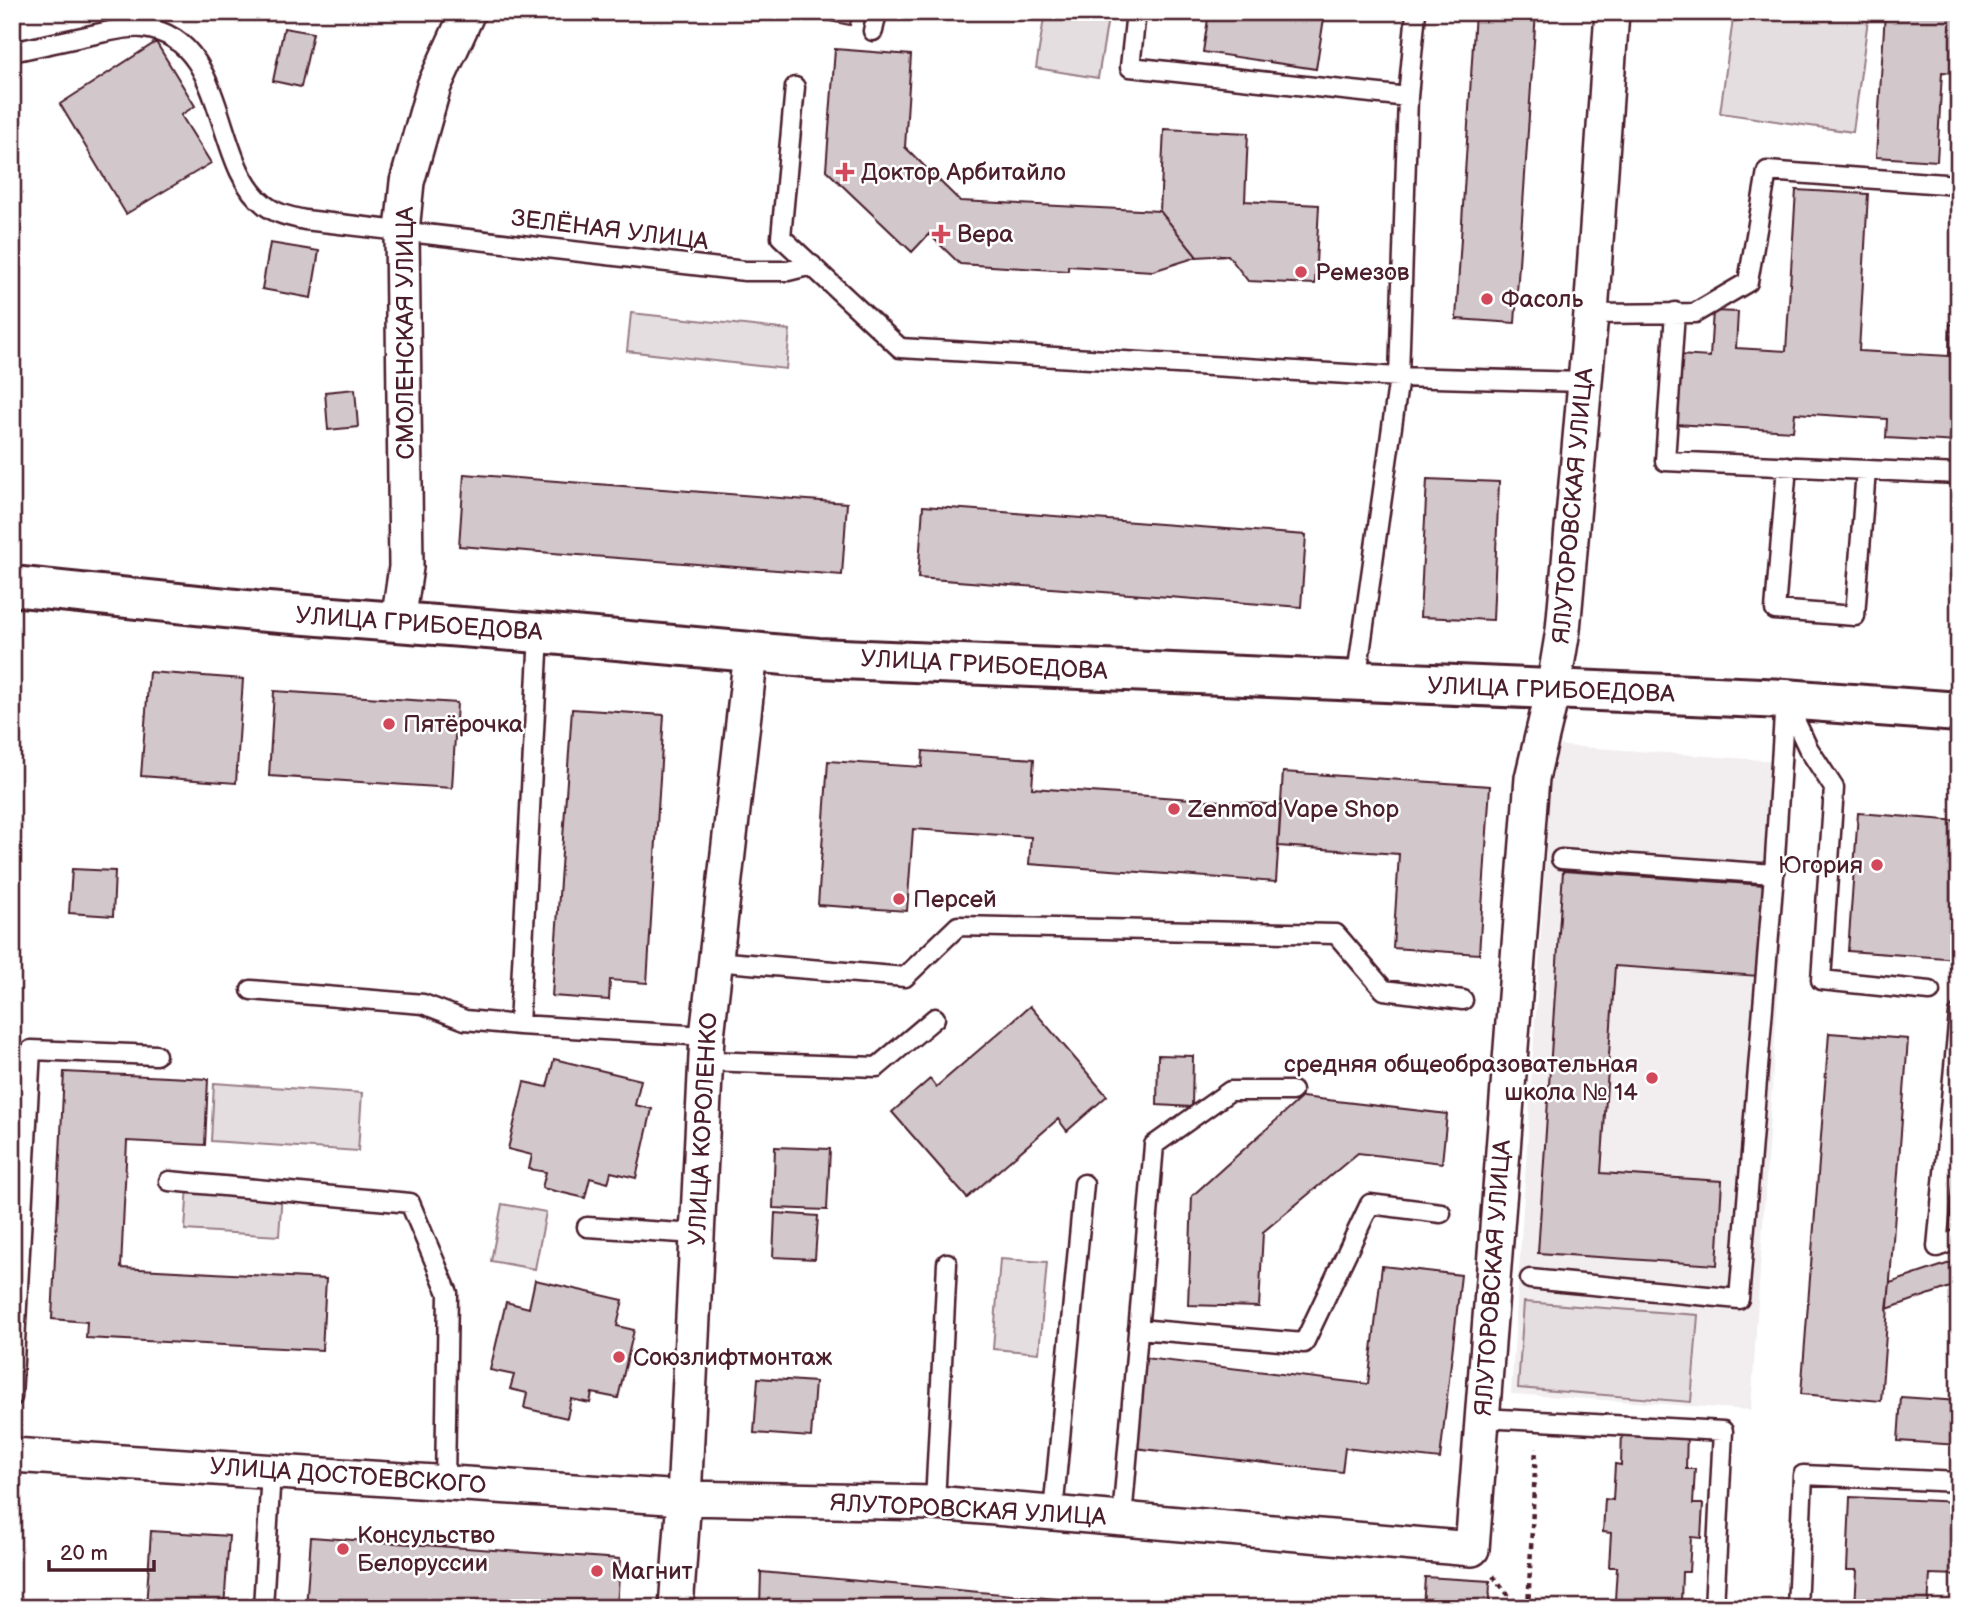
<svg xmlns="http://www.w3.org/2000/svg" width="1971" height="1620" font-family="'Balsamiq Sans',sans-serif">
<style>
.built{fill:#f2eeef}
.green{fill:#e5dee0;stroke:#987e86;stroke-width:2}
.building{fill:#d2c7cb;stroke:#4a1f2b;stroke-width:2}
.lines{fill:none;stroke-linecap:round;stroke-linejoin:round}
.service-casing{stroke:#4a1f2b;stroke-width:23}
.minor-casing{stroke:#4a1f2b;stroke-width:38}
.tertiary-casing{stroke:#4a1f2b;stroke-width:44}
.path{stroke:#4a1f2b;stroke-width:4.5;stroke-dasharray:5 5;stroke-linecap:butt}
.service{stroke:#fff;stroke-width:18}
.minor{stroke:#fff;stroke-width:33}
.tertiary{stroke:#fff;stroke-width:38}
.poi-dot{fill:#d1495b;stroke:#fff;stroke-width:2.5}
.labels{text-anchor:middle;dominant-baseline:central;stroke-width:5;stroke-linejoin:round;paint-order:stroke}
.poi-label{font-size:24px;fill:#4a1f2b;stroke:#fff;text-anchor:start}
.street-label{font-size:24px;fill:#4a1f2b;stroke:#fff}
</style>
<rect width="100%" height="100%" fill="#fff"/>
<filter id="ink" filterUnits="userSpaceOnUse"><feTurbulence type="fractalNoise" baseFrequency=".0143" numOctaves="2"/><feDisplacementMap in="SourceGraphic" scale="14" xChannelSelector="R" yChannelSelector="G"/><feConvolveMatrix kernelMatrix="1 2 1 2 8 2 1 2 1" color-interpolation-filters="sRGB"/></filter>
<g filter="url(#ink)">
<path class="built" d="M1553,745L1793,762L1751,1410L1511,1394Z"/>
<path class="green" d="M1045,12H1109L1098,78L1036,68Z
M1734,12H1869L1853,132L1720,113Z
M631,313L790,330L786,369L627,351Z
M214,1083L362,1093L358,1151L211,1141Z
M188,1185L282,1192L279,1236L185,1230Z
M502,1204L546,1212L535,1269L491,1261Z
M1000,1259L1047,1262L1039,1353L993,1349Z
M1524,1302L1698,1315L1691,1402L1518,1388Z"/>
<path class="building" d="M816,12H853L850,25L815,18Z
M1209,12H1325L1316,69L1203,52Z
M1475,12H1536L1515,323L1456,319Z
M1885,12H1946V14L1959,15V73L1942,72L1937,161L1876,157Z
M284,28L313,33L301,87L273,81Z
M156,42L195,106L181,115L211,163L126,214L60,104Z
M835,49L911,55L905,147L960,201L1160,211L1197,257L1153,271L1068,266V271L960,264L929,234L912,252L826,170Z
M1164,129L1248,133L1245,201L1319,205L1315,284L1248,281L1228,255L1197,257L1160,211Z
M1796,190L1868,194L1859,351L1949,356L1950,324L1959,325V442L1886,438L1887,419L1795,413L1793,431L1675,424L1679,355L1710,357L1713,311L1738,312L1736,348L1786,351Z
M270,243L319,251L311,298L262,289Z
M355,389L358,427L328,430L325,392Z
M464,474L847,503L842,575L459,546Z
M1427,479L1499,482L1493,620L1420,617Z
M923,506L1306,535L1301,607L918,578Z
M149,672L243,679L236,783L141,776Z
M274,691L457,703L452,788L269,776Z
M572,709L664,715L647,983L610,980L609,1000L552,996Z
M923,751L1034,759L1032,788L1281,805L1276,882L1029,864L1031,837L913,829L907,911L818,905L828,761L922,767Z
M1283,772L1490,786L1479,954L1393,948L1399,854L1278,846Z
M1858,813L1959,821V959L1848,951Z
M72,869L115,871L113,916L69,913Z
M1563,871L1765,885L1759,976L1615,966L1601,1173L1722,1181L1717,1265L1538,1253Z
M1030,1006L1107,1096L1067,1131L1058,1119L967,1198L892,1112L930,1079L936,1087Z
M1829,1033L1908,1039L1881,1401L1801,1394Z
M1158,1055L1193,1056L1192,1107L1157,1105Z
M554,1059L641,1080L635,1105L652,1109L636,1178L611,1172L608,1183L590,1178L585,1198L542,1188L546,1172L529,1169L532,1155L508,1149L524,1082L547,1087Z
M64,1072L208,1079L205,1145L127,1141L121,1268L326,1279L322,1350L86,1338L87,1322L52,1319Z
M1302,1097L1447,1114L1442,1163L1358,1153L1263,1232L1259,1307L1188,1305L1192,1196Z
M775,1147L830,1149L827,1210L773,1208Z
M775,1213L818,1216L815,1259L773,1257Z
M1959,1260V1284L1887,1309L1890,1283Z
M1382,1266L1461,1275L1440,1459L1345,1448L1342,1472L1135,1448L1145,1358L1368,1384Z
M535,1280L623,1300L617,1326L634,1330L618,1398L592,1393L590,1403L571,1399L567,1418L524,1408L527,1393L510,1389L514,1375L490,1370L506,1302L529,1308Z
M758,1378L815,1382L811,1437L754,1433Z
M1901,1397L1959,1401V1445L1898,1441Z
M1622,1430L1687,1432L1686,1469H1695L1693,1504H1703L1701,1538L1691,1537L1689,1572H1682L1681,1603L1615,1600L1617,1567H1609L1611,1533L1603,1532L1605,1499L1613,1500L1615,1464L1621,1465Z
M1850,1497L1959,1502V1575L1930,1574L1928,1608H1855L1857,1570H1847Z
M151,1531L229,1536L224,1608H146Z
M311,1537L620,1559L617,1608H306Z
M761,1572L1155,1608H760Z
M1425,1577L1490,1581L1489,1608H1423Z"/>
<g class="lines">
<defs>
<path id="service" d="M1136,12L1130,67L1408,97
M873,31L877,12
M12,52C40,46 68,40 96,34C111,31 129,26 144,28C229,38 212,166 265,205C276,214 291,217 305,220L745,271H788L812,265
M795,87L781,237L900,348L1399,377L1585,382
M1675,312L1665,461L1959,474
M1591,314L1695,313L1748,282L1767,171L1958,185L1959,178
M1787,466L1775,610L1855,616L1866,470
M539,633L519,1025L707,1036
M1356,682L1399,377L1408,97L1416,12
M1561,859L1774,874L1785,699L1808,748L1834,788L1821,980L1930,991
M714,961L905,977L958,926L1336,934L1384,990L1463,1000
M251,990L423,1004L465,1020L519,1025
M1959,1014L1937,1247L1959,1239
M706,1061L877,1067L935,1018
M169,1181L410,1203L448,1293L445,1482
M587,1227L697,1234
M1530,1279L1739,1299L1774,874
M1138,1329L1304,1343L1370,1204L1441,1213
M12,1397L31,1050L156,1055
M1482,1418L1723,1431L1714,1608
M935,1503L947,1263
M1053,1513L1084,1184
M1122,1519L1154,1145L1230,1091H1292
M263,1608L271,1471
M1797,1608L1803,1475L1959,1482"/>
<path id="minor" d="M398,622L406,567L402,231L407,182L434,86L468,12
M12,1455L684,1498L935,1503L1472,1549L1532,778L1553,690L1563,630L1591,314L1612,12
M676,1608L684,1498L707,1036L751,653"/>
<path id="tertiary" d="M12,586L255,611L539,633L818,658L1785,699L1959,712"/>
</defs>
<use href="#service" class="service-casing"/>
<use href="#minor" class="minor-casing"/>
<use href="#tertiary" class="tertiary-casing"/>
<path class="path" d="M1493,1576L1519,1608
M1528,1608L1536,1448"/>
<use href="#service" class="service"/>
<use href="#minor" class="minor"/>
<use href="#tertiary" class="tertiary"/>
</g>
</g>
<g class="poi-dot">
<path d="M841.5 161.5h7v7h7v7h-7v7h-7v-7h-7v-7h7z"/>
<path d="M937.5 223.5h7v7h7v7h-7v7h-7v-7h-7v-7h7z"/>
<circle cx="1301" cy="272" r="7"/>
<circle cx="1487" cy="299" r="7"/>
<circle cx="389" cy="724" r="7"/>
<circle cx="1174" cy="809" r="7"/>
<circle cx="1877" cy="865" r="7"/>
<circle cx="899" cy="899" r="7"/>
<circle cx="1652" cy="1078" r="7"/>
<circle cx="619" cy="1357" r="7"/>
<circle cx="343" cy="1549" r="7"/>
<circle cx="597" cy="1571" r="7"/>
</g>
<g class="labels">
<g class="poi-label">
<text x="861" y="172">Доктор Арбитайло</text>
<text x="957" y="234">Вера</text>
<text x="1315" y="272">Ремезов</text>
<text x="1501" y="299">Фасоль</text>
<text x="403" y="724">Пятёрочка</text>
<text x="1188" y="809">Zenmod Vape Shop</text>
<text x="1863" y="865" text-anchor="end">Югория</text>
<text x="913" y="899">Персей</text>
<text x="1638" y="1064" text-anchor="end">средняя общеобразовательная<tspan x="1638" dy="28">школа № 14</tspan></text>
<text x="633" y="1357">Союзлифтмонтаж</text>
<text x="357" y="1535">Консульство<tspan x="357" dy="28">Белоруссии</tspan></text>
<text x="611" y="1571">Магнит</text>
</g>
<g class="street-label">
<text transform="translate(610 230) rotate(7)">ЗЕЛЁНАЯ УЛИЦА</text>
<text transform="translate(405 333) rotate(-90)">СМОЛЕНСКАЯ УЛИЦА</text>
<text transform="translate(1573 506) rotate(-85)">ЯЛУТОРОВСКАЯ УЛИЦА</text>
<text transform="translate(419 624) rotate(4)">УЛИЦА ГРИБОЕДОВА</text>
<text transform="translate(984 665) rotate(3)">УЛИЦА ГРИБОЕДОВА</text>
<text transform="translate(1551 690) rotate(2)">УЛИЦА ГРИБОЕДОВА</text>
<text transform="translate(703 1129) rotate(-87)">УЛИЦА КОРОЛЕНКО</text>
<text transform="translate(1493 1278) rotate(-86)">ЯЛУТОРОВСКАЯ УЛИЦА</text>
<text transform="translate(348 1476) rotate(4)">УЛИЦА ДОСТОЕВСКОГО</text>
<text transform="translate(968 1510) rotate(3)">ЯЛУТОРОВСКАЯ УЛИЦА</text>
</g>
</g>
<rect width="1971" height="1620" fill="none" stroke="#fff" stroke-width="42"/>
<rect x="21" y="21" width="1929" height="1578" fill="none" stroke="#4a1f2b" stroke-width="2.5" filter="url(#ink)"/>
<path d="M49 1560v10h105v-10" fill="none" stroke="#4a1f2b" stroke-width="3.5"/>
<text x="60" y="1560" font-size="21" fill="#4a1f2b" stroke="#ffffff" stroke-width="5" paint-order="stroke">20 m</text>
</svg>
